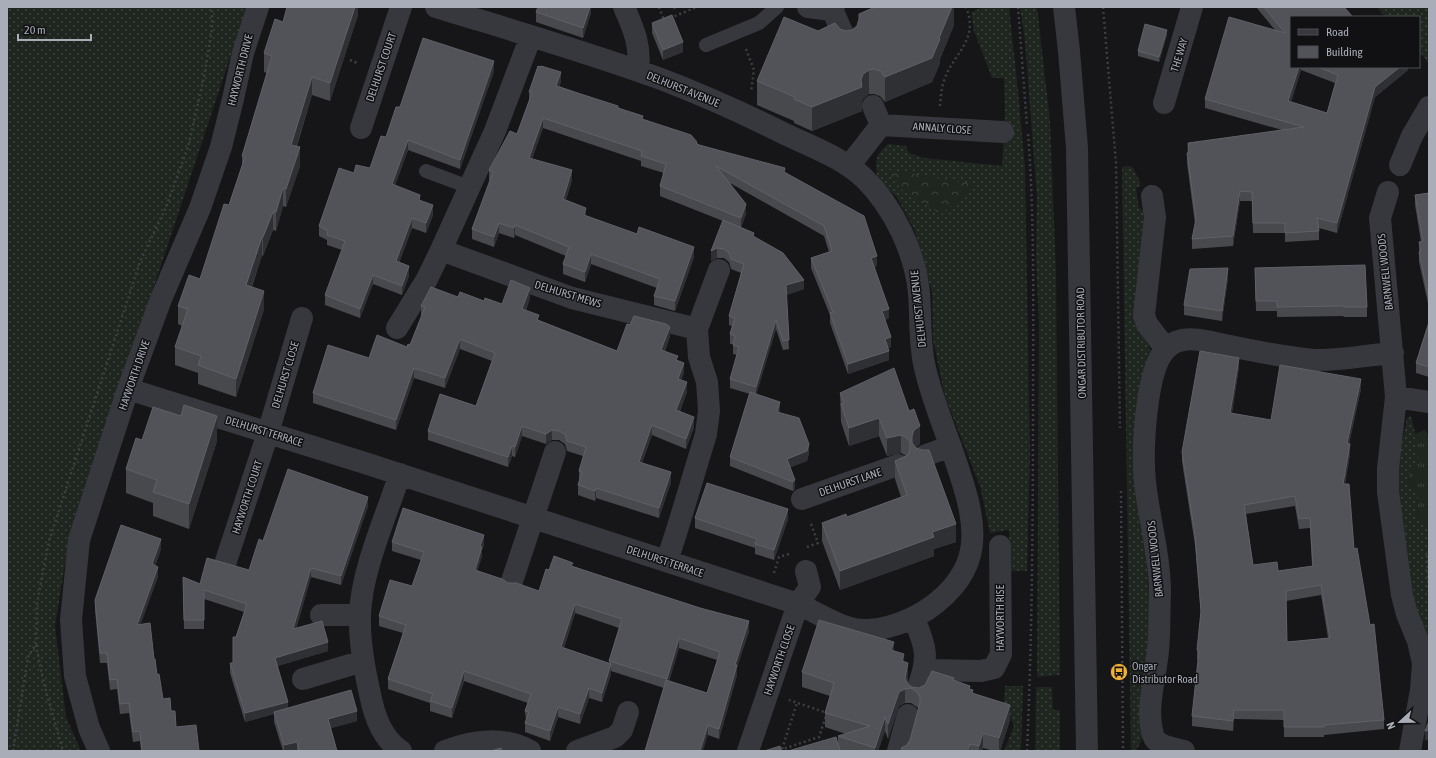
<svg xmlns="http://www.w3.org/2000/svg" width="1436" height="758" font-family="'Asap Condensed',sans-serif">
<style>
.grass{fill:url(#grass-dots)}
.forest{fill:url(#forest-crowns)}
.park{fill:url(#park-tufts)}
.lines{fill:none;stroke-linecap:round;stroke-linejoin:round}
.path{stroke:#3d3f44;stroke-width:2.5;stroke-dasharray:2 3;stroke-linecap:butt}
.service{stroke:#37383d;stroke-width:14}
.minor{stroke:#37383d;stroke-width:22}
.tertiary{stroke:#37383d;stroke-width:22}
.wall{fill:#47494d;fill-rule:evenodd}
.shaded-wall{fill:#2f3033}
.building{fill:#525359;stroke:#5f6168;fill-rule:evenodd}
.labels{text-anchor:middle;dominant-baseline:central;stroke-width:3;stroke-linejoin:round;paint-order:stroke}
.street-label{font-size:11px;fill:#a8adb8;stroke:#111113}
.poi-label{font-size:11px;fill:#a8adb8;stroke:#111113;text-anchor:start}
</style>
<defs>
<pattern id="grass-dots" width="8" height="8" patternUnits="userSpaceOnUse"><rect width="8" height="8" fill="#1e261f"/><path d="M2 2h.1M6 6h.1" fill="none" stroke="#3c433d" stroke-width="1.8" stroke-linecap="round"/></pattern>
<pattern id="forest-crowns" width="20" height="18" patternUnits="userSpaceOnUse"><rect width="20" height="18" fill="#1e261f"/><path d="M2 6a3 3 0 1 1 6 0M12 15a3 3 0 1 1 6 0" fill="none" stroke="#3c433d"/></pattern>
<pattern id="park-tufts" width="24" height="20" patternUnits="userSpaceOnUse"><rect width="24" height="20" fill="#1e261f"/><path d="M3 7l-1-3M5 7V3M7 7l1-3M15 17l-1-3M17 17v-4M19 17l1-3" fill="none" stroke="#3c433d"/></pattern>
</defs>
<rect width="100%" height="100%" fill="#161618"/>
<path class="grass" d="M7,7H247L68,545L55,626L66,717L81,751H7Z
M984,7H1009L1018,90L1025,168L1030,456L1027,571H1009V530L990,533L980,486L945,397L933,340L932,292L914,229L896,196L877,181C876,162 873,157 888,144L906,146L909,153L925,158L1002,166L1005,114L1004,78H992L974,31L971,12Z
M1020,7H1037L1050,121L1056,274L1060,675L1037,677L1039,329L1036,254L1037,197L1025,41Z
M1377,7H1429V64L1419,51V17H1385Z
M1130,166L1133,168L1140,182V186L1136,188L1139,208L1144,211L1145,216L1137,326L1149,346L1151,354L1146,555L1151,623L1143,737L1136,751H1131L1122,167Z
M1411,416C1414,430 1422,452 1416,466C1412,474 1410,471 1408,482L1418,496L1417,516L1423,524L1429,527V642L1418,619L1399,517L1398,463L1407,418Z
M1005,686H1023L1021,751H1004L1014,726L1010,717L1000,713L1004,703Z
M1036,687H1052L1053,710H1060V751H1035Z"/>
<path class="forest" d="M884,169L977,185L941,214L903,191Z"/>
<path class="park" d="M1425,430L1429,436V527L1423,524L1417,516L1418,496L1408,482C1410,471 1412,474 1416,465C1420,456 1416,444 1414,434Z"/>
<g class="lines">
<path class="path" d="M659,7L664,20
M1018,7L1027,126
M1103,7L1116,163L1120,428
M670,18L697,7
M746,49L754,70L751,92
M350,60L357,63
M940,106C941,98 941,89 944,81C952,54 980,41 966,7
M1121,491L1123,751
M807,547L818,543L810,521
M1429,551L1427,556L1429,593
M774,573L779,557L789,554
M36,645L44,684L63,751
M782,749L797,703
M780,750L819,737L827,713L789,700
M13,751L28,657L36,644L37,603L49,541L140,262L166,207L188,147L204,77L212,29V7
M1027,751C1032,637 1033,523 1033,409C1033,317 1035,225 1028,133"/>
<path class="service" d="M706,45L759,23L777,7
M426,171L469,187"/>
<path class="minor" d="M624,7C634,30 641,45 638,71
M808,7L824,9L834,7
M832,9L847,43
M1164,103L1192,7
M881,125L1003,132
M361,128L401,7
M1400,165L1412,136L1429,107
M849,166L881,125L873,106
M1388,192L1380,218L1396,397L1388,468V492L1402,595L1407,614L1418,641L1423,663L1421,690L1410,751
M1152,196L1155,217L1144,315L1147,324L1166,349
M441,250L572,298L697,329
M397,328L427,279L441,250L495,131L531,36
M128,389L368,464L798,604C814,611 831,622 847,627C872,636 907,623 928,609C984,570 978,528 959,471C948,436 933,403 925,368C919,344 921,318 919,293C915,252 894,208 864,178C843,158 812,147 785,134C745,114 703,95 661,79C588,52 511,30 436,7
M1396,397L1429,402
M924,456L951,446
M400,474C386,516 361,572 360,615C359,642 364,668 370,694C374,715 382,739 401,751
M802,499L898,465
M226,561L268,433L302,318
M667,561L677,530L706,434L709,411L707,382L699,357L697,329L719,270
M512,581L555,452
M321,615H360
M914,619C927,648 929,659 917,690
M925,670L981,671L994,668L1001,654L1000,546
M303,679L363,661
M99,751L89,728L75,676L71,620L79,540L128,389L161,299L200,208L221,147L233,99L243,53L258,7
M445,751C472,741 503,735 530,751
M577,751L615,737L622,730L628,712
M748,751L798,604L810,587L806,571
M898,751L908,715
M1184,751C1175,749 1156,746 1153,735C1145,707 1156,678 1158,650C1160,631 1159,612 1160,593C1160,556 1149,519 1145,482C1142,453 1145,370 1166,349C1176,338 1192,338 1206,341C1241,348 1278,357 1314,360C1340,361 1367,355 1393,353"/>
<path class="tertiary" d="M1064,7L1069,51L1077,148L1087,751"/>
</g>
<path class="wall" d="M358,7V15L330,101L312,95L297,146L300,166L286,207L283,206L276,231L273,230L263,256L262,255L252,287L264,309L236,397L198,384V373L175,365V347L182,326L178,324V306L200,279L229,205L242,166V156L267,73L264,72V53L283,22Z
M591,7V13L583,38L536,22V12Z
M954,7V25L940,59V63L932,82L885,102L880,96L874,94H869L863,99L862,102V111L812,131L794,123V121L757,105V81L818,31L840,29L846,31L852,30L857,26L859,22V14Z
M1256,7H1344L1291,67H1408V70L1375,97L1337,233L1319,228V240L1285,242V233H1253L1252,201H1240L1233,246L1192,249V239L1195,224L1187,163L1188,143L1282,130L1205,108V99L1275,30ZM1301,70L1335,83L1327,113L1291,102Z
M652,23L683,52L663,60L652,33Z
M1167,35L1159,62L1138,56V51Z
M494,71L460,169L408,150L395,185L420,201L433,215L426,233L412,228L399,263L409,276L402,295L373,284L360,318L325,305V295L342,250L327,245V240L319,236V226L354,173L370,168L386,137L400,107Z
M561,82L559,86L618,108L697,144L785,172L877,266L874,267L889,318L885,320L891,347L888,348L889,360L848,374L830,323V315L811,268V258L829,252L824,236L730,183L746,214L741,227L754,237L804,289L786,295L789,349L783,350L776,329L756,394L780,411V413L809,453L807,461L790,467L795,489L793,491L730,466V457L750,394L730,388V379L737,355L733,354V344H730V334L732,326L729,325V316L741,273L731,269L729,262L724,258H717L711,261L723,221L660,196V186L664,173L641,166V161L543,128L532,159L572,180L566,200L586,216L694,257L675,311L654,305V296L657,288L591,264L585,282L563,274V264L566,256L515,235L514,238L499,233L494,247L472,239V229L490,181L489,180V170L517,134L529,101V92Z
M1429,193V308L1419,262V242H1421L1415,205V195Z
M1255,268L1367,307V317H1344L1343,316L1277,317V311H1256Z
M1228,278L1222,321L1184,315V305Z
M458,297L502,304L530,298L526,310L539,320L617,351L630,325L670,336L665,351L678,361L684,373L681,380L687,392L680,411L694,427L686,449L652,435L642,463L671,482L659,518L596,498L595,501L578,495V485L579,481V471L583,456L567,451L565,444L559,440H552L546,444L522,436L515,457L512,456L508,467L428,440V431L476,406L492,361L460,349L445,388L414,378L396,430L313,403V393L410,345L422,316L421,315V306Z
M1429,322V377L1416,373V363Z
M1239,367L1232,413L1271,420L1361,389L1349,444L1350,454L1345,484L1354,549L1384,720V729L1324,735V737H1284V720L1234,719L1233,731L1192,726V716L1198,660H1197V650L1201,615L1195,545L1182,462V452ZM1295,506L1299,529L1310,528L1312,566L1278,571L1253,565L1246,514ZM1321,595L1328,638L1287,642L1286,601Z
M840,393L909,411L920,444L916,447L956,542L934,549V556L840,590L822,541V523L847,517L901,497L895,479V461L906,456L901,453L887,456L879,436L849,446L841,422Z
M142,440L217,441L189,529L153,516V503L126,493V469Z
M368,506L341,585L311,577L296,629L328,651L277,666L288,708L357,721L331,728L337,751H283L274,722V714L245,722L230,673V663H233L236,637L244,612L204,599V629H184L183,577L200,584L249,570L263,541Z
M695,518L788,519L774,560L755,554V548L695,528Z
M392,542L484,545L482,549V556L477,571L508,583L539,591L549,570L573,566L749,631L737,667V675L719,739L708,735L664,688L611,671V674L602,702L589,698L580,724L558,717L550,741L525,732V723L526,721L525,711L528,703L464,681L452,718L430,711V703L388,689V679L403,633L379,626V616L412,586L421,560L392,551ZM575,613L619,628L609,661V663L564,648ZM679,648L717,660L707,693L669,681Z
M161,549L155,566L158,577L140,624L154,659L163,699L171,711L176,727L199,751H141L140,741L133,742L129,713L120,714L117,689L110,690L107,663H100L95,610V600Z
M894,651L904,662L908,678L907,682L908,684L912,687L919,688L954,681L970,689L973,693L1010,720L1000,751H994L983,748L982,751H901V748L907,745L910,740L919,709L917,707L911,703H905L899,706L888,739L885,731L878,751H788L838,745V736L846,734L825,727V713L830,696L802,687V672Z"/>
<path class="shaded-wall" d="M355,7H358V15L330,101V83Z
M590,7H591V13L583,38V28Z
M673,7H679L673,10Z
M952,7H954V25L940,59V63L932,82L885,102V77L939,38Z
M1167,30V35L1159,62V57Z
M683,42V52L663,60V50Z
M494,61V71L460,169V160Z
M1299,67H1301V70L1288,110V101Z
M1400,67H1408V70L1375,97L1337,233V223L1375,87Z
M869,70V94L863,99L862,102V111L812,131V107L861,80L863,74Z
M561,72V82L556,95V86Z
M312,77V95L291,163V145Z
M543,118V128L529,168V158Z
M408,140V150L392,194V184Z
M300,147V166L286,207V189Z
M572,170V180L563,209V199Z
M283,188V206L276,231V212Z
M1240,191V201L1233,246V236Z
M746,204V214L741,228V218Z
M433,205V215L426,233V223Z
M586,208V218L584,215Z
M273,212V230L263,256V237Z
M412,218V228L396,271V261Z
M499,223V233L494,247V237Z
M515,225V235L514,238V228Z
M262,237V255L246,303V285Z
M694,247V257L675,311V301Z
M717,248V258L711,261V251Z
M591,254V264L585,282V272Z
M877,256V266L871,268V258Z
M409,266V276L402,295V286Z
M1228,268V278L1222,321V311Z
M373,275V284L360,318V309Z
M804,280V289L786,295V285Z
M530,288V298L522,318V309Z
M264,291V309L236,397V379Z
M889,309V318L882,321V311Z
M776,320V329L756,396V387Z
M670,327V336L661,360V350Z
M891,337V347L885,349V339Z
M460,339V349L445,388V378Z
M889,351V360L848,374V364Z
M1239,358V367L1230,423V413Z
M684,363V373L678,388V379Z
M414,368V378L396,430V420Z
M1361,379V389L1347,453V443Z
M687,382V392L676,420V410Z
M780,402V411L777,421V412Z
M217,416V441L189,529V504Z
M694,417V427L686,449V439Z
M879,418V436L849,446V428Z
M652,425V435L639,472V462Z
M522,426V436L515,457V447Z
M920,426V444L914,448L912,454V436L914,430Z
M552,430V440L546,444V434Z
M901,435V453L887,456V438Z
M809,444V453L807,461L787,469V459Z
M1350,444V454L1343,494V484Z
M512,446V456L508,467V457Z
M671,472V482L659,518V508Z
M795,480V489L793,491V482Z
M596,488V498L595,501V491Z
M368,497V506L341,585V576Z
M788,509V519L774,560V550Z
M956,524V542L934,549V556L840,590V571L932,532Z
M484,535V545L482,549V556L475,579V570L480,546Z
M161,539V549L152,575V564Z
M158,567V577L137,635V625Z
M311,568V577L293,639V629Z
M575,604V613L561,657V647Z
M749,621V631L737,667V675L719,739V729L735,665Z
M679,638V648L667,689V679Z
M328,642V651L275,667V658Z
M894,642V656L891,650Z
M904,654V669L902,661Z
M908,663V678L906,689L905,678Z
M611,664V674L602,702V693Z
M464,671V681L452,718V708Z
M589,688V698L580,724V714Z
M905,689V703L899,706L888,739V724L899,692Z
M288,702V711L274,712V714L245,722V713Z
M1010,705V720L1000,751H999V738Z
M558,707V717L550,741V731Z
M1234,710V719L1233,731V721Z
M357,711V721L328,729V719Z
M885,717V731L878,751H875V748Z
M708,725V735L703,751H700Z
M1429,730V739L1425,741V731Z
M983,733V748L982,751H979V746Z
M297,742V751H284V745Z
M970,744V751H968Z"/>
<path class="building" d="M287,7H355L330,83L312,77L291,145L300,147L286,189L283,188L276,212H273L263,237H262L246,285L264,291L236,379L198,365L201,356L175,347L188,309L178,306L189,275L200,279L224,204L229,205L245,157L242,156L272,56L264,53L275,19L283,22Z
M538,7H590L583,28L536,12Z
M875,7H952L939,38L940,39L932,58L885,77L880,71L874,69L869,70L863,74L861,80L862,87L812,107L794,99L795,97L757,81L784,17L818,31L835,23L840,29L846,31L852,30L857,26L859,19V14Z
M1264,7H1344L1353,17H1291V67H1299L1288,101L1327,113L1338,75L1318,67H1400L1375,87L1337,223L1317,218L1319,231L1285,233V223H1253L1252,192L1240,191L1233,236L1192,239L1196,219L1187,153H1189L1188,143L1304,127L1205,99L1229,17L1285,33Z
M672,15L683,42L663,50L652,23Z
M1145,24L1167,30L1159,57L1138,51Z
M423,38L494,61L460,160L408,140L392,184L420,195L419,200L433,205L426,223L412,218L396,261L409,266L402,286L373,275L360,309L325,295L345,241L327,235L328,231L319,226L339,168L354,173L356,165L370,168L381,136L386,137L396,107H400Z
M538,66L541,67V66L561,72L556,86L618,106V108L643,116L642,119L691,135L697,142L696,143L699,145L785,168L784,172L864,216L877,256L871,258L889,309L882,311L891,337L885,339L889,351L848,364L830,313L833,312L811,258L832,251L824,226L716,166L746,204L741,218L660,186L666,164L641,156L642,151L543,118L529,158L572,170L563,199L586,208L584,215L637,234L639,227L694,247L675,301L654,296L660,279L591,254L585,272L563,264L569,247L515,225L514,228L499,223L494,237L472,229L493,172L489,170L510,131L517,134L532,93L529,92Z
M1429,193V299L1419,252L1421,251L1419,242L1423,241L1415,195Z
M723,220L754,233L753,236L783,253L804,280L786,285L789,340L783,341L776,320L756,387L730,379L739,347L733,345L735,336L730,334L735,318L729,316L744,264L731,259L729,253L724,249L717,248L711,251Z
M1365,265L1367,307H1344L1343,306L1277,307V301H1256L1255,268Z
M1228,268L1222,311L1184,305L1190,269Z
M511,280L530,288L522,309L539,315L537,320L617,351L627,324L630,325L634,316L666,324L670,327L661,350L678,356L676,360L684,363L678,379L687,382L676,410L694,417L686,439L652,425L639,462L671,472L659,508L596,488L595,491L578,485L582,472L579,471L586,447L567,441L565,434L559,431L552,430L546,434L522,426L515,447L512,446L508,457L428,431L440,394L476,406L495,353L460,339L445,378L414,368L396,420L313,393L328,345L369,358L377,335L407,347L408,344L410,345L425,307L421,306L431,287L458,297L460,292L484,301L485,298L502,304Z
M1429,322V367L1416,363Z
M1200,351L1239,358L1230,413L1271,420L1280,365L1361,379L1347,443L1350,444L1343,484H1349L1354,549L1357,548L1370,625L1374,624L1384,720L1324,725V727H1284V710H1234L1233,721L1192,716L1199,651L1197,650L1201,611L1195,535L1182,452ZM1295,496L1299,519L1310,518L1313,566L1278,571L1277,562L1253,565L1244,505ZM1321,585L1330,638L1287,642L1286,591Z
M894,368L909,411L914,409L920,426L914,430L912,436V443L916,448L922,450H929L956,524L932,532L934,537L840,571L822,523L846,514L847,517L907,495L895,461L908,455L910,449V442L906,437L901,435L887,438L879,418L849,428L841,404L844,403L840,393Z
M750,392L780,402L777,412L799,418L809,444L807,451L787,459L795,480L793,482L730,457Z
M184,405L217,416L189,504L153,492L157,480L126,469L136,438L142,440L153,407L181,416Z
M288,469L368,497L341,576L311,568L293,629L322,621L328,642L275,658L288,702L245,713L230,663H233V637H236L247,604L204,590V620H184L183,577L200,584L207,558L249,570L259,539L263,541Z
M707,483L788,509L774,550L755,544L757,539L695,518Z
M403,508L484,535L480,546L482,547L475,570L502,579L508,583H516L539,591L546,569L549,570L554,556L573,563L571,566L700,608L749,621L735,665H737L719,729L708,725L700,751H645L666,680L707,693L720,652L679,638L667,679L609,661L622,619L575,604L561,647L611,664L602,693L589,688L580,714L558,707L550,731L525,723L529,712L525,711L531,694L464,671L452,708L430,701L433,694L388,679L406,625L379,616L390,580L412,586L424,552L392,542Z
M121,525L161,539L152,564L158,567L137,625L150,623L154,659H155L157,675L159,674L163,699L170,698L171,711H175L176,727L196,725L199,751H142L140,731L133,732L129,703L120,704L117,679L110,680L107,653H100L95,600Z
M819,620L894,642L891,650L904,654L902,661L908,663L905,678L908,684L912,687L919,688L925,685L932,671L954,678L953,680L970,686L969,689L973,690L972,693L1010,705L999,738L983,733L979,746L970,744L968,751H903L901,748L907,745L910,740L920,703V697L917,692L911,688L905,689L899,692L888,724L885,717L875,748L838,736L870,726L825,713L834,683L802,672Z
M351,690L357,711L328,719L337,751H299L297,742L284,745L274,712Z
M1429,721V730L1425,731Z
M836,737L840,751H788Z
M780,746L781,751H764Z
M501,748L502,751H491Z"/>
<defs>
<symbol id="bus-disc" viewBox="-11 -11 22 22"><circle r="9.5" fill="#f2b134" stroke="#111113"/><path d="M-5-6H5V4H4V6H2V4H-2V6H-4V4H-5ZM-3.5-4V0h7V-4ZM-3.5 1.2v1.5H-2V1.2ZM2 1.2v1.5H3.5V1.2Z" fill="#111"/></symbol>
</defs>
<g fill-rule="evenodd">
<use href="#bus-disc" x="1109" y="662" width="20" height="20"/>
</g>
<g class="labels">
<g class="street-label">
<text transform="translate(1179 55) rotate(-73)">THE WAY</text>
<text transform="translate(381 67) rotate(-71)">DELHURST COURT</text>
<text transform="translate(240 70) rotate(-76)">HAYWORTH DRIVE</text>
<text transform="translate(683 89) rotate(22)">DELHURST AVENUE</text>
<text transform="translate(942 128) rotate(4)">ANNALY CLOSE</text>
<text transform="translate(1385 272) rotate(-96)">BARNWELL WOODS</text>
<text transform="translate(568 294) rotate(17)">DELHURST MEWS</text>
<text transform="translate(918 309) rotate(-96)">DELHURST AVENUE</text>
<text transform="translate(1081 343) rotate(-91)">ONGAR DISTRIBUTOR ROAD</text>
<text transform="translate(134 375) rotate(-71)">HAYWORTH DRIVE</text>
<text transform="translate(285 375) rotate(-73)">DELHURST CLOSE</text>
<text transform="translate(264 431) rotate(17)">DELHURST TERRACE</text>
<text transform="translate(850 482) rotate(-19)">DELHURST LANE</text>
<text transform="translate(247 497) rotate(-72)">HAYWORTH COURT</text>
<text transform="translate(1155 559) rotate(-96)">BARNWELL WOODS</text>
<text transform="translate(665 561) rotate(18)">DELHURST TERRACE</text>
<text transform="translate(1000 618) rotate(-90)">HAYWORTH RISE</text>
<text transform="translate(779 660) rotate(-71)">HAYWORTH CLOSE</text>
</g>
<g class="poi-label">
<text x="1132" y="666">Ongar<tspan x="1132" dy="13">Distributor Road</tspan></text>
</g>
</g>
<rect width="1436" height="758" fill="none" stroke="#a8adb8" stroke-width="16"/>
<rect x="1290" y="16" width="130" height="52" fill="#111113" stroke="#4d4f55"/>
<rect x="1298" y="29" width="20" height="6" fill="#37383d" stroke="#4d4f55"/>
<text x="1326" y="36" font-size="12" fill="#a8adb8">Road</text>
<rect x="1298" y="46" width="20" height="12" fill="#525359" stroke="#4d4f55"/>
<text x="1326" y="56" font-size="12" fill="#a8adb8">Building</text>
<g transform="translate(1400 722) rotate(248)" stroke="#111113" stroke-width="3" paint-order="stroke">
<path d="M0-3L7 15L0 10L-7 15Z" fill="#a8adb8"/>
<text y="-6" font-size="11" font-weight="bold" text-anchor="middle" fill="#a8adb8">N</text>
</g>
<path d="M18 34v6h73v-6" fill="none" stroke="#a8adb8" stroke-width="2"/>
<text x="24" y="34" font-size="12" fill="#a8adb8" stroke="#111113" stroke-width="3" paint-order="stroke">20 m</text>
</svg>
